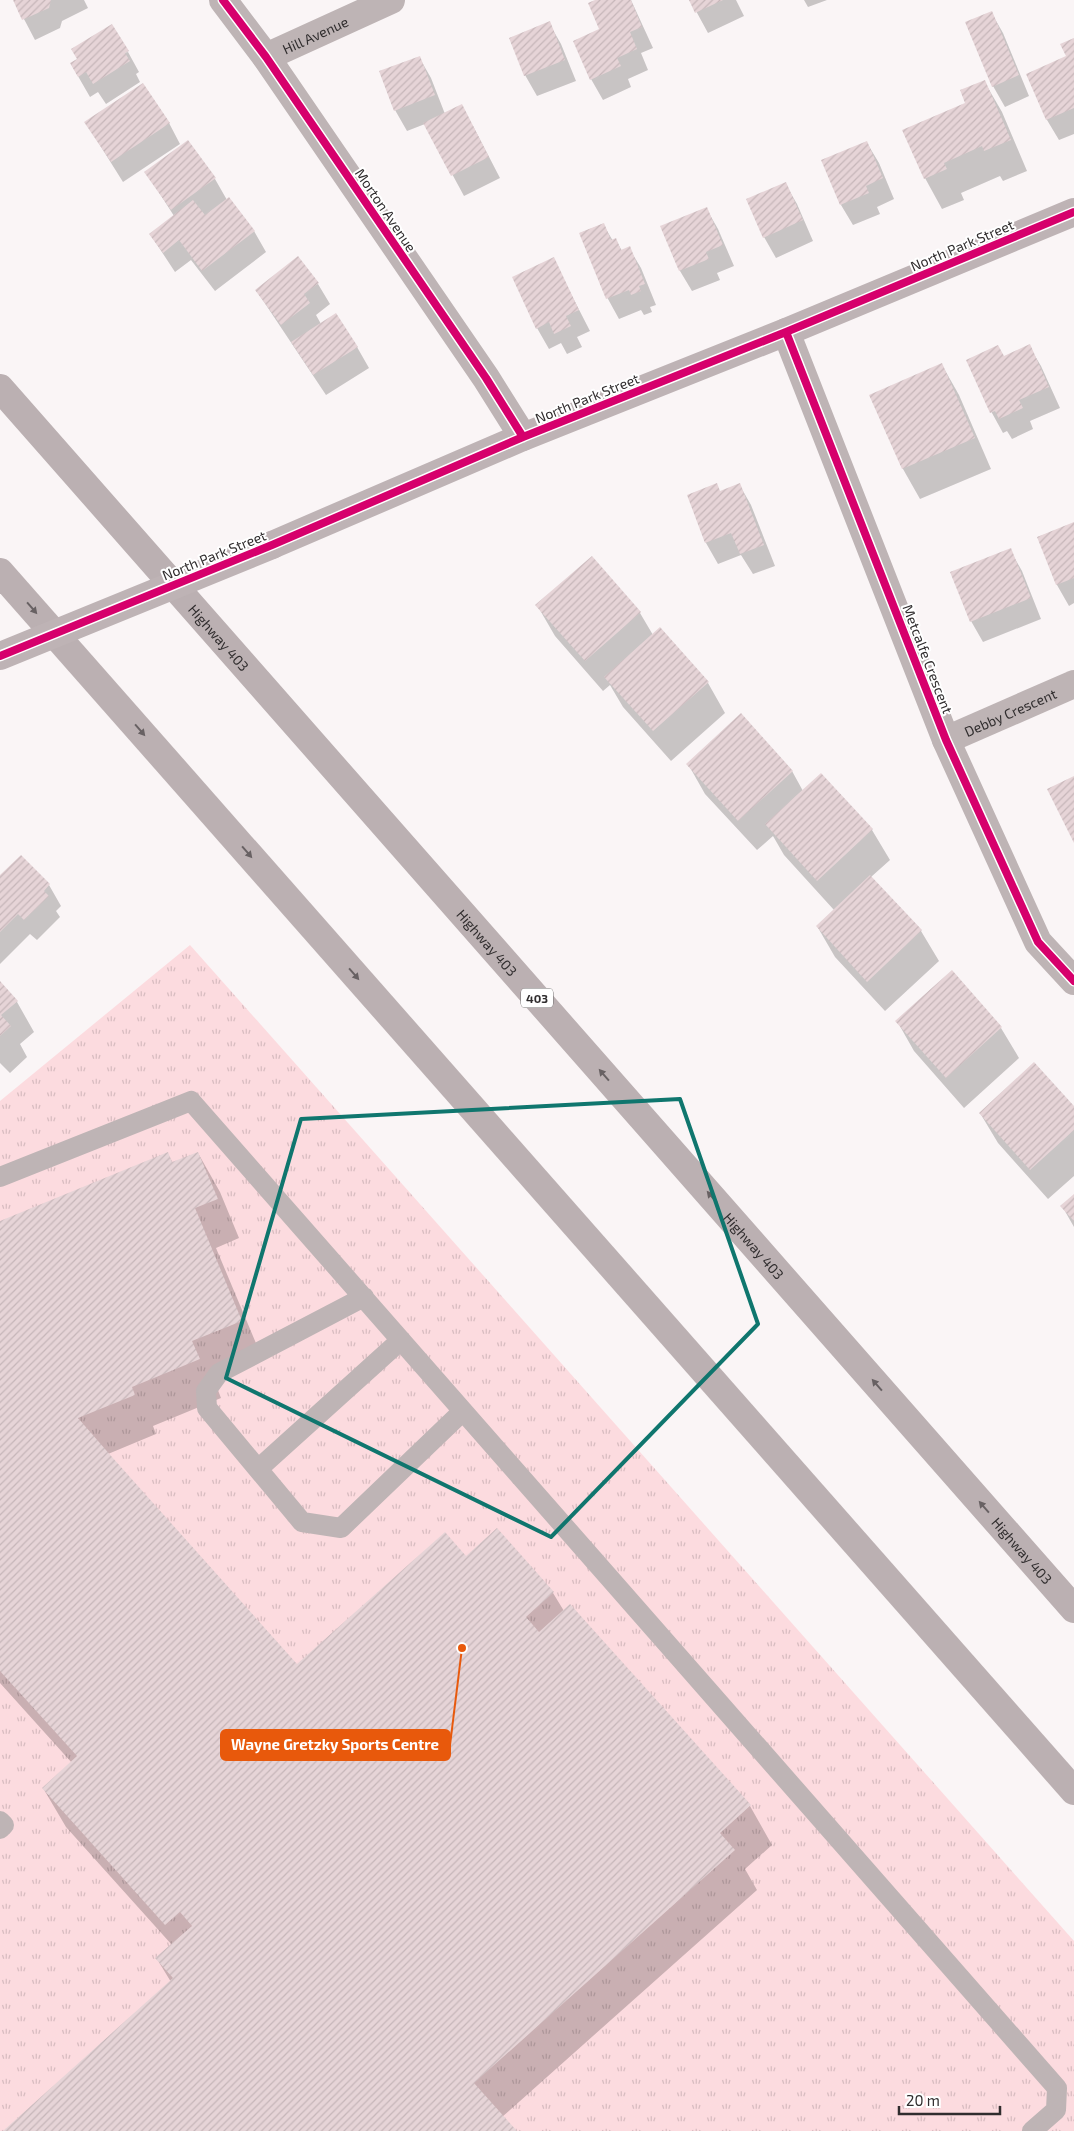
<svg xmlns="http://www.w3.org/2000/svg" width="1074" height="2131" font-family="'Exo 2',sans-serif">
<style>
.park{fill:url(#park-tufts)}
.shadow{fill:#0003}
.building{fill:url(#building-hatch)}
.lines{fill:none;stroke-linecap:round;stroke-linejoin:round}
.lane{stroke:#beb4b5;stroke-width:20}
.street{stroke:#beb4b5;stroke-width:28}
.secondary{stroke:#beb3b5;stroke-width:28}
.highway{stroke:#bbb0b2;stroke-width:28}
.secondary-bridge{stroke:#beb3b5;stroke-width:28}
.cycleway-casing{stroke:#fff;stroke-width:11}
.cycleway{stroke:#d6006c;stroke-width:8}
.oneway{fill:#686163}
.marked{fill:none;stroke:#0f766e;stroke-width:4;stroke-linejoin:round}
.labels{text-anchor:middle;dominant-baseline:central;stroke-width:4;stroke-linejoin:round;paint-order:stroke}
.shield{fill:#fff;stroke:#6e6c6d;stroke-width:1}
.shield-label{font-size:12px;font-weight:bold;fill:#302d2e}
.street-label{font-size:14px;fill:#302d2e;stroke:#fff}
.leader{fill:none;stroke:#e8590c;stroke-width:2}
.callout-dot{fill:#e8590c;stroke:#fff;stroke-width:2}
.callout{fill:#e8590c;stroke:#e8590c;stroke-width:2}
.callout-label{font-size:15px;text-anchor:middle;font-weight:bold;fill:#fff}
</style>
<defs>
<pattern id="park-tufts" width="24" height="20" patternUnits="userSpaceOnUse" patternTransform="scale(1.25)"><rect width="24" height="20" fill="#fcdbdf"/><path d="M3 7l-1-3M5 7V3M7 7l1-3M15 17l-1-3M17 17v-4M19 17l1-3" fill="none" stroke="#d8bcc0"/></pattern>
<pattern id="building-hatch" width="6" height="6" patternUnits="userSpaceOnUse" patternTransform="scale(1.25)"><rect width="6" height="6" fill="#e6d4d7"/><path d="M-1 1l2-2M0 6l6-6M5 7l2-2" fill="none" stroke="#c6b6b9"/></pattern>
</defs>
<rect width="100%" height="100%" fill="#faf5f6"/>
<path class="park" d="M190,945L1074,1941V2131H0V1101Z"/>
<path class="shadow" d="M14,0H84L88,8L62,21L60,28L35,40Z
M598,0H631L653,48L641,53L648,70L628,79L631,87L603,100L591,79L601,30Z
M690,0H736L744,16L708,33Z
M804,0H827L808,7Z
M991,12L1003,33L1029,96L1005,107L993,86Z
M549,23L561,44L576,81L537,96L525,75Z
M1074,39V134L1059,140L1047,120L1028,75L1067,57Z
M128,52L139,72L136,74L140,82L106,104L98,92L90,97L71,64Z
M419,57L431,78L445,114L473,126L500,178L464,196L425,124L407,131L395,110Z
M984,81L1002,112L1027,171L1003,181L1000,176L961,193L964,200L942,209L925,178L967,103Z
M86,123H169L180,144L123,182Z
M867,143L879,163L894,199L877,207L880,214L853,225L841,205Z
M146,172L215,179L227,200L254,231L266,252L215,291L191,260L175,272L150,234L174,216Z
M785,183L797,204L813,241L776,258L764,237Z
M706,208L718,229L734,266L717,273L720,280L692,291L680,271L662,227Z
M603,224L613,241L616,240L622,251L629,248L641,268L656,305L650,307L652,312L644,315L641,310L619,319L608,299L580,233Z
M553,259L590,331L577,337L582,347L567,354L561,343L549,349L537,328Z
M318,284L330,304L316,315L321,324L357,347L369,368L326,395L256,290Z
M1029,346L1041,366L1060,408L1030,421L1033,429L1012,439L1007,431L1003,433L992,413L967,361L1004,357Z
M942,365L959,395L991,469L920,499L903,469L871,396Z
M739,484L751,505L775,566L753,574L741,555L718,564L706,543L688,496L720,492Z
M1074,523V603L1069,606L1057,585L1038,537Z
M1010,550L1022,571L1041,619L983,642L971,621L952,573Z
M592,557L640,613L653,635L708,683L725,713L671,761L623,707L610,685L603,691L555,636L537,605Z
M688,764L792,771L803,791L872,830L890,860L871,877L921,931L939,961L885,1011L835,957L817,926L834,910L784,855L773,836L757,850L705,794Z
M21,857L49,885L61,906L56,911L60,917L37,940L30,934L0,964V877Z
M952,972L1001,1028L1019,1058L964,1108L914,1051L897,1021Z
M0,983L17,1002L34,1032L20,1044L27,1057L10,1073L0,1063Z
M1074,1107V1176L1048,1199L998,1143L980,1113Z
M198,1153L220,1192L239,1238L216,1248L263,1360L214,1380L221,1398L153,1426L156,1434L108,1454L297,1666L466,1558L553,1593L564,1611L750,1806L772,1845L745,1869L757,1890L502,2117L515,2131H4L171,1982L157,1959L172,1945L66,1827L43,1788L72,1763L0,1683V1223L168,1154L173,1163Z
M1074,1195V1227L1062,1206Z"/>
<path class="building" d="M13,0H51L49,8L22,20Z
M595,0H631L642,27L630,32L637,49L617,58L621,66L590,80L573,41L599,29L588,3Z
M689,0H723L695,13Z
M992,11L1019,75L992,87L965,22Z
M550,21L565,60L524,76L509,38Z
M112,24L129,51L125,53L130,61L93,84L86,72L78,77L70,63L77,59L71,49Z
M1074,38V108L1046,120L1026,74L1066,56L1060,44Z
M420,56L435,95L394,111L379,71Z
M985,80L1011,140L984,151L982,146L944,163L947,169L924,179L902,130L965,103L960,90Z
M143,83L170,123L111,162L84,122Z
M462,104L489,157L451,176L423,123Z
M188,140L216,178L171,210L144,172Z
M867,141L883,178L866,186L869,193L840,205L821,160Z
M786,182L803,220L763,238L746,199Z
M229,197L255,231L202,271L179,240L163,253L149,234L193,200L205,215Z
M707,207L723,245L706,252L709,259L679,271L660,226Z
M604,223L611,240L616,238L621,250L630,246L645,284L639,286L641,291L631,295L629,290L606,299L579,233Z
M298,256L319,283L304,294L310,303L281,325L255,290Z
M554,257L579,310L566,316L571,326L554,334L549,322L536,329L512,277Z
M336,313L358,347L313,375L291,342Z
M1030,344L1049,387L1019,400L1023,408L999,419L995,411L990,413L966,360L998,345L1004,356Z
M942,363L975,438L902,469L869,395Z
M717,483L720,491L740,483L764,545L740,554L731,533L705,543L687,495Z
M1074,522V578L1056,585L1037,537Z
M1011,548L1031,598L970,622L950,572Z
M592,556L641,612L585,661L535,605Z
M660,627L709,682L653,731L604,677Z
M741,713L793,771L738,821L686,764Z
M821,773L873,829L817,881L765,824Z
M1074,776V843L1047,789Z
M21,855L50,884L44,891L49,896L24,920L18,914L0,932V875Z
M870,875L922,930L867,982L816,926Z
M952,970L1002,1027L946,1078L895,1021Z
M0,981L18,1001L1,1015L11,1026L0,1036Z
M1034,1062L1074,1106V1130L1030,1170L979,1113Z
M168,1152L172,1162L198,1152L218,1199L195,1208L242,1321L192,1341L200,1359L132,1387L135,1395L78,1418L112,1457L297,1664L445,1532L466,1556L497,1528L554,1592L526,1617L539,1632L570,1604L751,1805L720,1833L735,1850L474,2083L517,2131H3L173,1978L155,1958L192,1926L180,1912L165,1925L42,1788L77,1756L0,1671V1221Z
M1074,1194V1221L1060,1206Z"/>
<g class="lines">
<path class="lane" d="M0,1177L191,1101L1057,2088L1056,2110L1032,2131
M364,1297L219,1373L206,1391L207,1408L302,1522L341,1528L463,1411
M258,1469L401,1340
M0,1821L4,1825L0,1829"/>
<g class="street">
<path d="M223,0L266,57L486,378L523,437"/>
<path id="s1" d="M266,57L391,0"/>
<path d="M786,332L946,740L1038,942L1074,981"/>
<path id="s2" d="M946,740L1074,684"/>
</g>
<path class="secondary" d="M272,545L523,437L786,332L1074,212"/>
<g class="highway">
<path id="s3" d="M0,388L1074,1609"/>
<path d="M0,572L1074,1791"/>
</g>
<path class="secondary-bridge" d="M0,656L272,545"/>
<defs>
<path id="cycleway" d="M223,0L266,57L486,378L523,437
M786,332L946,740L1038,942L1074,981
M0,656L272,545L523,437L786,332L1074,212"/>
</defs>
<use href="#cycleway" class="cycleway-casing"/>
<use href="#cycleway" class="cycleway"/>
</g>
<defs><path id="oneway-solid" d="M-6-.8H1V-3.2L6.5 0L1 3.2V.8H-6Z" transform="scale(1.25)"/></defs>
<g class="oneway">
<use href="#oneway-solid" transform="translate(32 608) rotate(49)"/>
<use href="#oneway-solid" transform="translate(140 730) rotate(49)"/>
<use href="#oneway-solid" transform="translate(247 852) rotate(49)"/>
<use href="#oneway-solid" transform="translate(354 974) rotate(49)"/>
<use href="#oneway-solid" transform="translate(604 1075) rotate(-131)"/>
<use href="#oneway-solid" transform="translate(712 1197) rotate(-131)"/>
<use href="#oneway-solid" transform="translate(877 1385) rotate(-131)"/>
<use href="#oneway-solid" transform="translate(984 1507) rotate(-131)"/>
</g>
<path class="marked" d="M680,1099L758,1324L551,1537L226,1378L301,1119Z"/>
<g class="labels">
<rect class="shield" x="521" y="988.5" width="32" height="19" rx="4"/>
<g class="shield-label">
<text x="537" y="998">403</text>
</g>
<g class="street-label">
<text stroke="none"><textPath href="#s1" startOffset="54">Hill Avenue</textPath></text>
<text transform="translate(386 210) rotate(56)">Morton Avenue</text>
<text transform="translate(962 245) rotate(-23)">North Park Street</text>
<text transform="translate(587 398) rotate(-22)">North Park Street</text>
<text transform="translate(214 555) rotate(-22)">North Park Street</text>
<text stroke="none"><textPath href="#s3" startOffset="332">Highway 403</textPath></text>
<text transform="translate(928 659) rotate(69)">Metcalfe Crescent</text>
<text stroke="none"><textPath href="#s2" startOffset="70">Debby Crescent</textPath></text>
<text stroke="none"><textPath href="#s3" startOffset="738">Highway 403</textPath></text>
<text stroke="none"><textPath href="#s3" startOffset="1142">Highway 403</textPath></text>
<text stroke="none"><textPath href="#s3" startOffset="1548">Highway 403</textPath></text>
</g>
</g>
<path class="leader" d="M462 1648L450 1745"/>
<circle class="callout-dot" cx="462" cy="1648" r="5"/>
<rect class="callout" x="221" y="1730" width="229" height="30" rx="5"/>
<g class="callout-label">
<text x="335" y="1750">Wayne Gretzky Sports Centre</text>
</g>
<path d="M899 2106v8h101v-8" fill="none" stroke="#302d2e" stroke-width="2.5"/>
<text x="906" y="2106" font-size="15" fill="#302d2e" stroke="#ffffff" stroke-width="4" paint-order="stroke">20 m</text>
</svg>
